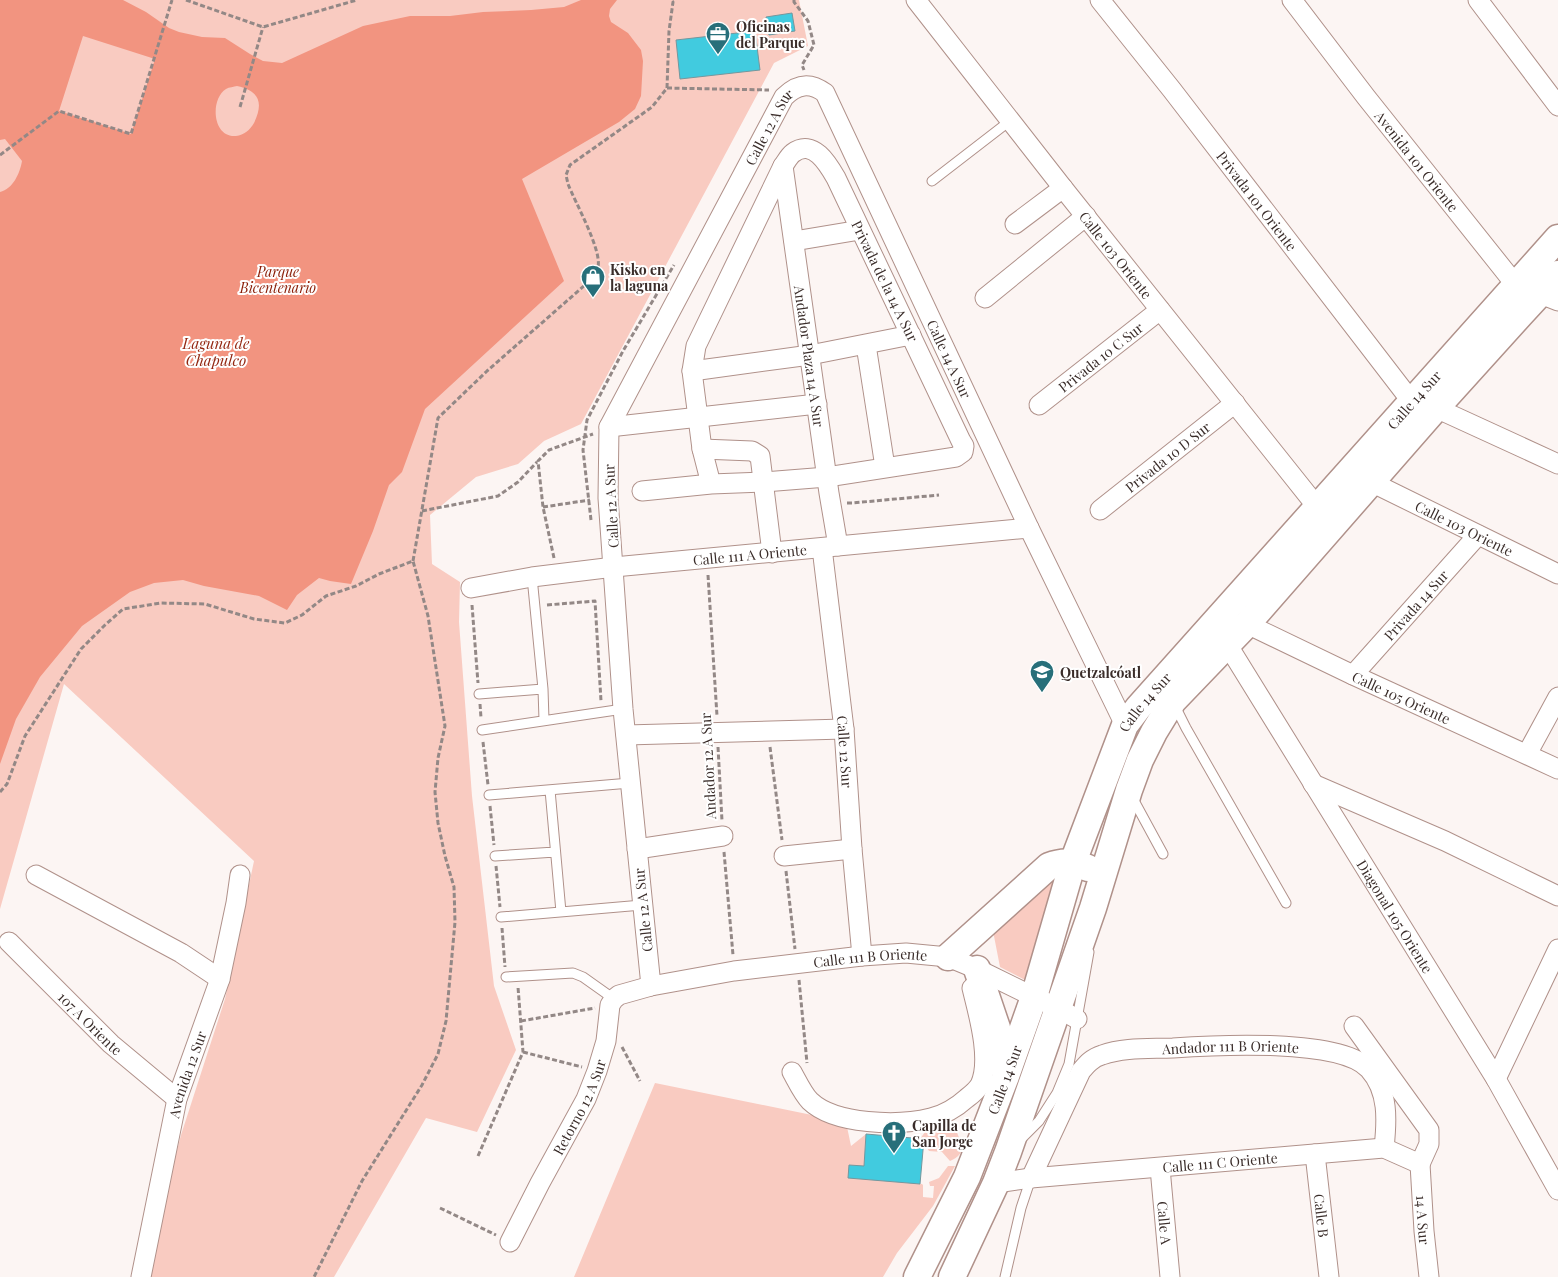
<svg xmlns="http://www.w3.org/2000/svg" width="1558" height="1277" font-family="'Playfair Display',serif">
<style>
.green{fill:#f9cbc1}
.water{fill:#f29480;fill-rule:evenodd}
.building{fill:#41cbdf;stroke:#75979d}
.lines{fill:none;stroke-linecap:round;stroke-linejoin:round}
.lane-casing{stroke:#b0918a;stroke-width:11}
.street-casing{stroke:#b0918a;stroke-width:21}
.secondary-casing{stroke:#b0918a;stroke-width:29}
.path{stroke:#938886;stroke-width:3;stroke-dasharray:5 2.5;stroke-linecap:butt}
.lane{stroke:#fff;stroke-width:9}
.street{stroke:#fff;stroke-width:19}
.secondary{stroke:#fff;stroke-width:26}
.labels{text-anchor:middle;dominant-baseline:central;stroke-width:4;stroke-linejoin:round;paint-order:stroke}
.poi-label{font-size:14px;font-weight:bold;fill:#3a2d2a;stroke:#fff;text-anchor:start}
.street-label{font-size:14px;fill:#3a2d2a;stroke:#fff}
.park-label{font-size:14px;font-style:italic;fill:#891c05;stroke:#fff}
.water-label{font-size:15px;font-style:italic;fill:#932711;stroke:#fff}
</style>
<rect width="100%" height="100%" fill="#fcf5f3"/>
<path class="green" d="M0,0H799L808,46L774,63L581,424L544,441L518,464L476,477L430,515L432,564L460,582L459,622L472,796L494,986L516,1050L477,1132L426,1118L334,1277H144L181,1135L225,999L254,861L64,684L0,909Z
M1062,868L1027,981L1000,967L993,931Z
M655,1083L846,1122L851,1146L866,1134L864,1166L856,1178L922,1184L923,1185V1197L933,1198L934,1186H930L929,1182L939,1178L948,1166H955L933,1206L897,1253L883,1277H574Z
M937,1128L956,1130L960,1140L964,1143C962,1153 959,1157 950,1161L942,1152L929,1151L924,1143V1139H920L925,1132Z"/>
<path class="water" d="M0,0H123L146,12L169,28L179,32L202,37L225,38L250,54L263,61L282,63L363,26L410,16H450L483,12L531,10L564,7L581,0H617L610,9L609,16L611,22L628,33L641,50L643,61L641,96L635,109L619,122L522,179L564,281L425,409L402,472L389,485L373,531L351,584L330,581L319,578L297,595L287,610L259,596L204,586L183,580L154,583L130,592L82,626L40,677L16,719L0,764V192C13,189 20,173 22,161L5,139L0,140ZM83,36L155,59L131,134L59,111ZM237,86C259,91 264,102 254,123C250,130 244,135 236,136C212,138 210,99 226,89C229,87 234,87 237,86Z"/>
<path class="building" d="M792,13L795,31L769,35L766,17Z
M755,31L760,70L680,79L676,40Z
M866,1134L924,1139L920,1184L848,1178L849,1165L864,1166Z"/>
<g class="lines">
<defs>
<path id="lane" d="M932,181L1011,120
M532,577L543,689L544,720
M479,694L543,689
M1175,706L1186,728L1286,903
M482,730L623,709
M550,790L561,912
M489,795L630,783
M1132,797L1163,854
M495,856L555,852
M501,917L642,905
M506,977L573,973L583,977L614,999
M1022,1138L1039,1121L1057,1093L1069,1064L1089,952
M1005,1277L1021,1208L1031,1178"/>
<g id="street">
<path id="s1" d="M916,0L1063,188L1318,508"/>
<path id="s2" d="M1100,0L1172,90L1412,402"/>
<path id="s3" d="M1292,0L1366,97L1515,284L1558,301"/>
<path d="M1478,0L1558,106"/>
<path id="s4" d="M783,166L829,493L838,546"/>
<path d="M1015,224L1063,188"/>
<path d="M794,241L860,230"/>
<path d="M985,298L1086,216"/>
<path d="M866,345L885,467"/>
<path d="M692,371L810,355L911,335"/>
<path id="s5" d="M1039,405L1160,310"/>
<path d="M1436,408L1558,464"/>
<path d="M609,427L817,404"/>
<path d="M702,449L752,451L760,456L772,553"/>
<path id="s6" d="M1371,482L1558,574"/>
<path d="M642,491L711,484L764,482L827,477L956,457L963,452L964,446L961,441L836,178C828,164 813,138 793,153C789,156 786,162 783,166L696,346L692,371L702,449L711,484"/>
<path id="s7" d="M1100,510L1235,403"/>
<path id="s8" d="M822,548L844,729L852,849L862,956"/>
<path id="s9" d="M471,588L532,577L614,567L1029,528"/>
<path id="s10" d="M1247,624L1353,675L1558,769"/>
<path id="s11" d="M1227,644L1496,1079L1558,1190"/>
<path id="s12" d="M1353,675L1478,535"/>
<path d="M626,735L844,729"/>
<path d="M1527,754L1558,697"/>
<path d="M1313,784L1445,841L1558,896"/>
<path d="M637,849L723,836"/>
<path d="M784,856L852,849"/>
<path d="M36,875L181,953L220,979"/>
<path id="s13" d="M9,942L111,1044L177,1099"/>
<path id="s14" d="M651,986L623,709L608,498L609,427L784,97C797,84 810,82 825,93L1029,528L1125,725"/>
<path d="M792,1072C797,1081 803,1094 810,1101C835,1125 899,1126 931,1118C943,1115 957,1107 967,1098C971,1095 977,1090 980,1085C992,1060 978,1013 972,988"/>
<path d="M1496,1079L1558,949"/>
<path id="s15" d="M1315,1154L1329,1277"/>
<path id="s16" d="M1420,1164L1424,1231L1429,1277"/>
<path id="s17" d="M1160,1168L1170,1277"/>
<path id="s18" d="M1031,1178L1081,1071C1087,1064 1092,1058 1102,1055C1124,1047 1150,1049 1173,1048C1215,1045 1340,1038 1369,1069C1389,1091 1387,1121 1384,1148"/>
<path id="s19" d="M996,1183L1031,1178L1384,1148L1420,1164L1429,1144V1130L1354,1026"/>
<path id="s20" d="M510,1242L540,1183L586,1099L597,1071L606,1041L610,1005L614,999L619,995L651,986L734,971L862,956L906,953L948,957L977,969L1034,997L1058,1008L1077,1019"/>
<path id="s21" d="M141,1277L177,1099L220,979L236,903L240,875"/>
</g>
<g id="secondary">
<path d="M948,957L1049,866C1064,860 1074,862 1088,868"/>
<path d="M977,969L997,1028L1006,1074"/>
<path id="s22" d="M917,1277L967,1177L1006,1076L1034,997L1073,862L1125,725L1138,708L1558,238"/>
<path d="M952,1277L996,1183L1008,1152L1093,908L1129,790L1140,760L1154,732L1173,701L1247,624L1436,408L1520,315L1558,274"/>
</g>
</defs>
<use href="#lane" class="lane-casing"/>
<use href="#street" class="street-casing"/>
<use href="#secondary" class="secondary-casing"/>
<path class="path" d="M186,0L263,27L357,0
M794,0V2L808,21L814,45L802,65L804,70
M667,88L769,90
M240,107L263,27
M0,155L59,111L131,134L172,0
M847,503H852L939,495
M543,507L590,500
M422,511L498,496L518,482L537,462
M591,520L583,450L587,420L623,351L674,265
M554,558L543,507L538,461L549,450L593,434
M413,561L438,418L487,371L593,278C595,275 598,271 598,267C602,250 575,202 568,184L566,175L570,165L652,107L667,88L669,31L673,2L671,0
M708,575L717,716
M472,605L478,683
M547,605L595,601L601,701
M480,704L481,718
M483,742L488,785
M718,747L722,821
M770,747L782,840
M0,792L7,784L25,736L81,649L105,625L123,609L161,603L205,604L254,619L285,623L302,615L326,596L356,586L379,574L413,561L428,616L445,726L438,758L435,792L438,823L445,856L454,887L455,922L446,1021L438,1054L422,1085L362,1181L314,1277
M490,806L494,845
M724,852L733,955
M496,866L500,907
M786,871L795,949
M502,928L505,967
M799,980L807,1063
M521,1021L595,1008
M622,1047L640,1081
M523,1052L582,1067
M478,1156L523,1052L518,987
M440,1208L496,1235"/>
<use href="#lane" class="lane"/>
<use href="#street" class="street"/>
<use href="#secondary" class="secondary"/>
</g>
<defs>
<symbol id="office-pin" viewBox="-11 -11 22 30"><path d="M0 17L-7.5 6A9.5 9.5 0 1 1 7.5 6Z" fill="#276f7a" stroke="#fff"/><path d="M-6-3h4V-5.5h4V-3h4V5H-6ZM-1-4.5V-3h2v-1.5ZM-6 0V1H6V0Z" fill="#fff"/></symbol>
<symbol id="shop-pin" viewBox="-11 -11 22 30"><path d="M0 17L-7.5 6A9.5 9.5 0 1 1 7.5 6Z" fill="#276f7a" stroke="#fff"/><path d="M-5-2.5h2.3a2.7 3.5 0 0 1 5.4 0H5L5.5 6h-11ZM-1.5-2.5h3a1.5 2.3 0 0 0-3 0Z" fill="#fff"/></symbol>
<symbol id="school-pin" viewBox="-11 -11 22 30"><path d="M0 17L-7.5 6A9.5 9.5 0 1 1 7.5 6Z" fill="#276f7a" stroke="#fff"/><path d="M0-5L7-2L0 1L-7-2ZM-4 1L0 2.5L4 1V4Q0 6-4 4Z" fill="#fff"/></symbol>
<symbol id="church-pin" viewBox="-11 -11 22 30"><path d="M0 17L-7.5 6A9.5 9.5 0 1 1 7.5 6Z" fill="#276f7a" stroke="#fff"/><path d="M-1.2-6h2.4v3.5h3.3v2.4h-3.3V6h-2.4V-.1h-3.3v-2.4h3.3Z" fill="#fff"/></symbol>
</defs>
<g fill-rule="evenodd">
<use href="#office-pin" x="704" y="20" width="28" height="38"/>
<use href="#shop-pin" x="579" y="263" width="28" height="38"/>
<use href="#school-pin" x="1028" y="658" width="28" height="38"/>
<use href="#church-pin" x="880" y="1119" width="28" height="38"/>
</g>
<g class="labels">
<g class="poi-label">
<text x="736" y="26">Oficinas<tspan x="736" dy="16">del Parque</tspan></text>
<text x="610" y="269">Kisko en<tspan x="610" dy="16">la laguna</tspan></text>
<text x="1060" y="672">Quetzalcóatl</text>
<text x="912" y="1125">Capilla de<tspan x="912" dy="16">San Jorge</tspan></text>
</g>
<g class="street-label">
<text stroke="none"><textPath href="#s14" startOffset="901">Calle 12 A Sur</textPath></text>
<text stroke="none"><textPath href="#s3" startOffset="204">Avenida 101 Oriente</textPath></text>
<text stroke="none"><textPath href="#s2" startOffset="255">Privada 101 Oriente</textPath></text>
<text stroke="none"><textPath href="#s1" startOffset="324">Calle 103 Oriente</textPath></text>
<text transform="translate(885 281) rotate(64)">Privada de la 14 A Sur</text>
<text stroke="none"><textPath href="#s4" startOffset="192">Andador Plaza 14 A Sur</textPath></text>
<text stroke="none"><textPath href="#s5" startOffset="78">Privada 10 C Sur</textPath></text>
<text stroke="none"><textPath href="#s14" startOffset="1274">Calle 14 A Sur</textPath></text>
<text stroke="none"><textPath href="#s22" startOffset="1026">Calle 14 Sur</textPath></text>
<text stroke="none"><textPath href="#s7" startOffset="86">Privada 10 D Sur</textPath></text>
<text transform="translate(611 506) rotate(-93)">Calle 12 A Sur</text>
<text stroke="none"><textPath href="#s6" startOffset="104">Calle 103 Oriente</textPath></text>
<text stroke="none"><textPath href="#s9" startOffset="281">Calle 111 A Oriente</textPath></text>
<text stroke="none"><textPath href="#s12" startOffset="94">Privada 14 Sur</textPath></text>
<text stroke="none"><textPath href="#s10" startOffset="171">Calle 105 Oriente</textPath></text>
<text stroke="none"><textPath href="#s22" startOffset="621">Calle 14 Sur</textPath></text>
<text stroke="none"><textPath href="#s8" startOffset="205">Calle 12 Sur</textPath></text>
<text transform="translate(708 766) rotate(-93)">Andador 12 A Sur</text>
<text transform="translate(643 910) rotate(-96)">Calle 12 A Sur</text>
<text stroke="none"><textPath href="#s11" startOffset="320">Diagonal 105 Oriente</textPath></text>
<text stroke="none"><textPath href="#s20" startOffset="528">Calle 111 B Oriente</textPath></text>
<text stroke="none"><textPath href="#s13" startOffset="115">107 A Oriente</textPath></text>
<text stroke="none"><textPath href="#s18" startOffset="274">Andador 111 B Oriente</textPath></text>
<text stroke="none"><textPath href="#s21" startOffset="208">Avenida 12 Sur</textPath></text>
<text stroke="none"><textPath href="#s22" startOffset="216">Calle 14 Sur</textPath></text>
<text stroke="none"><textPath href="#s20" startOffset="152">Retorno 12 A Sur</textPath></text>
<text stroke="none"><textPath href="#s19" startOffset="225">Calle 111 C Oriente</textPath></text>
<text stroke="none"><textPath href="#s15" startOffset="62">Calle B</textPath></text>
<text stroke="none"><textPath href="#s16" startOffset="56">14 A Sur</textPath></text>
<text stroke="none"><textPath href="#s17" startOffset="55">Calle A</textPath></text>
</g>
<g class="park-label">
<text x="278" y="271">Parque<tspan x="278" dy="16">Bicentenario</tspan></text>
</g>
<g class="water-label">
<text x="216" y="343">Laguna de<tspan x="216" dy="17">Chapulco</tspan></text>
</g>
</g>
</svg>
